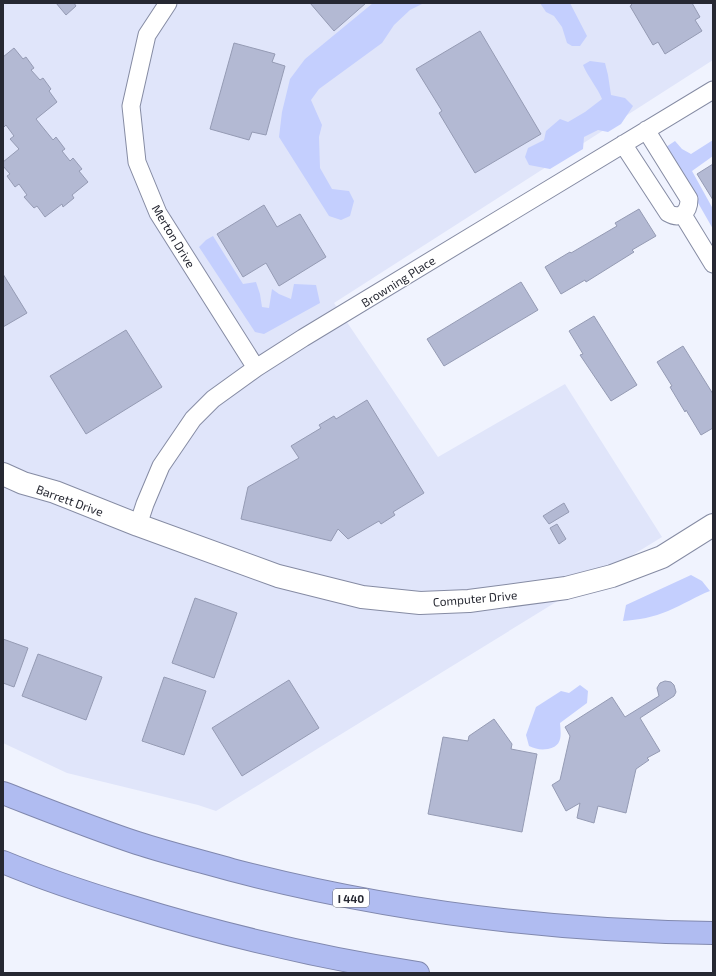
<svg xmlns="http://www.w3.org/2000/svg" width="716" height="976" font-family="'Exo 2',sans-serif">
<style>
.built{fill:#e0e5fa}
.green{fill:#c4cffe}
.building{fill:#b3b9d3;stroke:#959bb4}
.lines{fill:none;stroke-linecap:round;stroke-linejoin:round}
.street-casing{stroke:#858ba3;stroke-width:19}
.secondary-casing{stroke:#858ba3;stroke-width:24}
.highway-casing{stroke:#8088ae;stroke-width:24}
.street{stroke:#fff;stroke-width:17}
.secondary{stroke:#fff;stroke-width:22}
.highway{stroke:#b0bcf1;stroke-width:22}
.labels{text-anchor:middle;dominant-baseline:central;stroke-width:3;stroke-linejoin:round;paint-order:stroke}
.shield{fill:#fff;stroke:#676870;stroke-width:1}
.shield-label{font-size:11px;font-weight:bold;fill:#262832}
.street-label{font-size:12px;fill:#262832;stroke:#fff}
</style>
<rect width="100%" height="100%" fill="#f0f3fe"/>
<path class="built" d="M3,3H713V60L334,303L438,457L565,384L662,537L216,811L198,805L67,773L3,743Z"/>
<path class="green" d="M373,3H424L410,10L394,25L382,43L319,89L311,100L322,125L319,137L320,168L332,189L349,191L354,201L350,216L341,220L329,216L279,137L282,112L290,79L305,59Z
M540,3H570L587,36L580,46H572L567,43L562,27L554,16L546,12Z
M590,61L605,63L608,75L611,95L625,98L633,106L621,124L608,132L598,130L584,137L583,149L550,169L529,165L525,157L528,148L544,140L546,131L560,119L568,122L585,112L602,99C597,87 588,77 583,65Z
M713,140V156L692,171L713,209V229L666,147L675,141L682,149L691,154Z
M213,236L243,284L256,282L260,294L262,307L269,308L272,289L279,294L291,299L294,284L316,285L320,303L264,334L255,332L199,247L206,240Z
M691,575L702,581L710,591C696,596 683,605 668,611C654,617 638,620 623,621L626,605Z
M580,685L588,691L587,703L560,723C561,735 563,746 548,749C540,750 536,749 529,746L526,735L536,707L561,691L569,693Z"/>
<path class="building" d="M56,3H74L76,6L66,15Z
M310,3H366L334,31Z
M630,3H692L700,17L695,20L702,31L665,54L658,42L653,45L630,6L632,5Z
M480,31L541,134L475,173L439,113L442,111L416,69Z
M234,43L275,54L272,62L285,66L266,135L252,132L249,140L210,129Z
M14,48L23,59L26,57L34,68L31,70L40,80L43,78L51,89L49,91L57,102L36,119L53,140L56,137L65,149L62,151L70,161L73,158L82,169L79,171L88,182L72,195L74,198L63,207L62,204L45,217L37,206L34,208L24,197L27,195L19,184L15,187L7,176L10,174L3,166V162L19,149L10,139L14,136L6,125L3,128V57Z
M713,164V200L697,174Z
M264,205L277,227L300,214L326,257L279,286L266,263L243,277L217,234Z
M639,209L656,236L632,250L634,252L586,282L585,280L561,294L545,267L570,252L571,253L617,226L615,223Z
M3,274L27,313L3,327Z
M521,282L538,310L444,366L427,339Z
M594,316L637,385L611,401L580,355L583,354L569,331Z
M126,330L162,387L86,434L50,376Z
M683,346L713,394V428L701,435L686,410L685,412L670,387L672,386L657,362Z
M367,400L424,493L393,512L395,515L381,524L379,521L348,539L338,529L331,541L241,519L248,487L299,458L291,446L321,428L319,425L334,416L336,419Z
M564,503L569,512L549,524L543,516Z
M557,524L566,539L559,544L550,528Z
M195,598L237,613L214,678L172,663Z
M3,639L28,648L14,687L3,683Z
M38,654L102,677L86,720L22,696Z
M164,677L206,691L184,755L142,741Z
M289,680L319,728L242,776L212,728Z
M665,681L671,682L674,685L676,692L674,696L640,718L660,751L647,758L649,760L636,769L626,813L598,806L594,823L577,818L580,803L566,811L552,785L560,780L570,736L565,727L612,697L625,717L659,696L657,688L660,683Z
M494,719L512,744L511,749L537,754L522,832L428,814L443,737L468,741L469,736Z"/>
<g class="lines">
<defs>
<path id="street" d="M168,3L147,35L131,106L137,162L158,213L256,368
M623,144L668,213C680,220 689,213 689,199L646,130
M683,215L713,264
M138,525L145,504L161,466L193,419L213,399L256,368L303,338L713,90"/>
<path id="secondary" d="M3,474L23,483L55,492L138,525L278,576L362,597L420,603L469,601L566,588L612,576L662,557L713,525"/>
<path id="highway" d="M3,793C47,810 92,828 137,843C168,853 200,861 232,870C389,911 550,931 713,933
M3,862C44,879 86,893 129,906C223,935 320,958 418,973"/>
</defs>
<use href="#street" class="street-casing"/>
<use href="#secondary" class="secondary-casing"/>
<use href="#highway" class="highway-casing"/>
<use href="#street" class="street"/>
<use href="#secondary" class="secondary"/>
<use href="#highway" class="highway"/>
</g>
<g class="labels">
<rect class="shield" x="333" y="889" width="36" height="18" rx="3"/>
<g class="shield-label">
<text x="351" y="898">I 440</text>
</g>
<g class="street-label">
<text transform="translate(174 236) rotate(59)">Merton Drive</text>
<text transform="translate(398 281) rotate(-32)">Browning Place</text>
<text transform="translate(70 500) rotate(20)">Barrett Drive</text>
<text transform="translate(475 598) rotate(-5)">Computer Drive</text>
</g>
</g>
<rect width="716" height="976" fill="none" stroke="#262832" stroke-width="8"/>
</svg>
